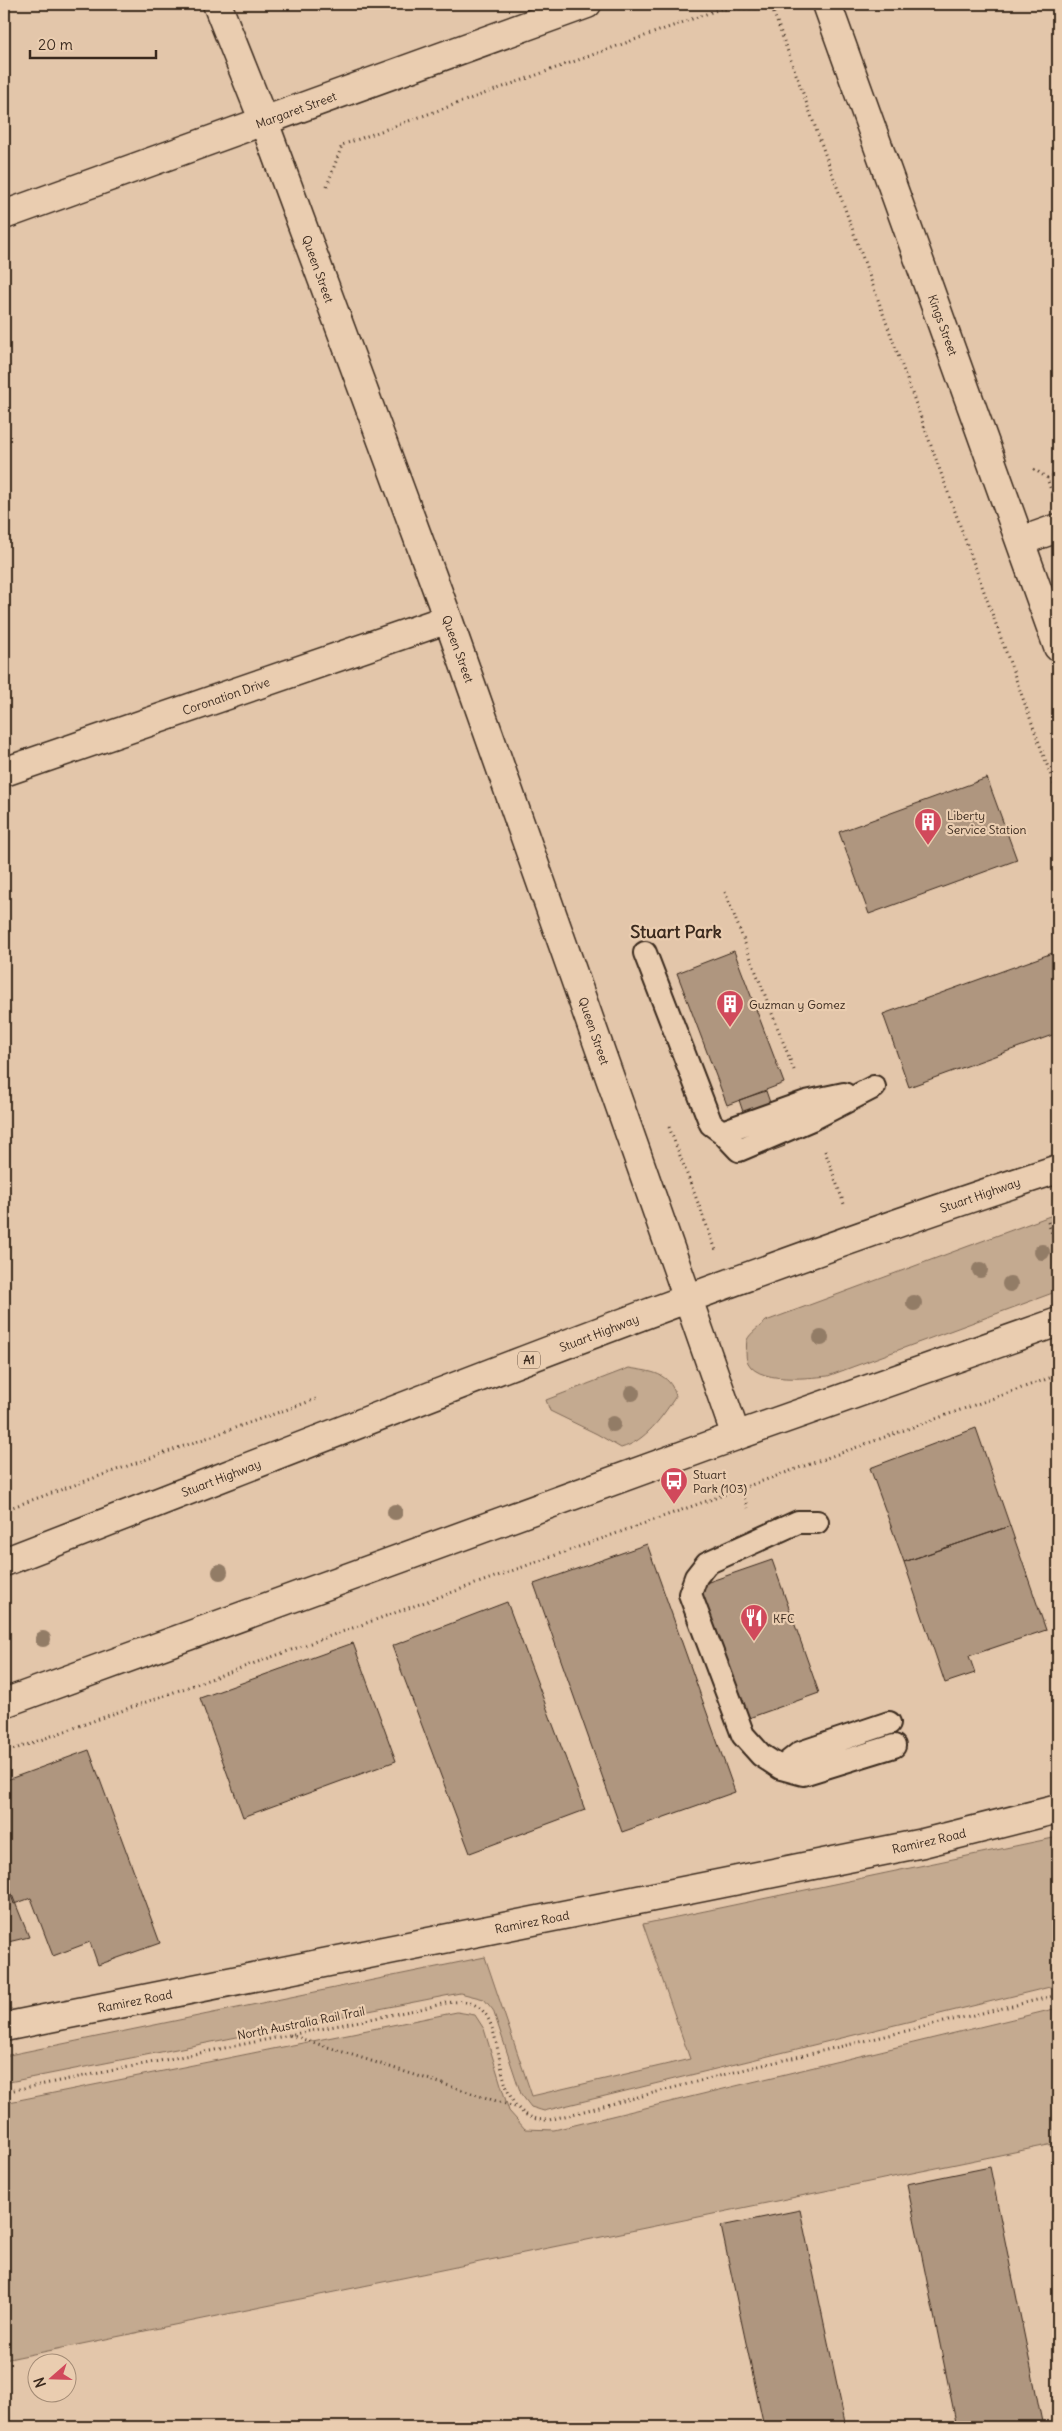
<svg xmlns="http://www.w3.org/2000/svg" width="1062" height="2431" font-family="Delius,sans-serif">
<style>
.green{fill:#c4aa90;stroke:#806a57}
.building{fill:#af967f;stroke:#3b2a1e}
.lines{fill:none;stroke-linecap:round;stroke-linejoin:round}
.service-casing{stroke:#3b2a1e;stroke-width:26}
.minor-casing{stroke:#3b2a1e;stroke-width:31}
.trunk-casing{stroke:#3b2a1e;stroke-width:31}
.path{stroke:#3b2a1e;stroke-width:3;stroke-dasharray:1 4;stroke-linecap:butt}
.service{stroke:#eacdb0;stroke-width:22}
.minor{stroke:#eacdb0;stroke-width:28}
.trunk{stroke:#eacdb0;stroke-width:28}
.tree{fill:#927b66}
.labels{text-anchor:middle;dominant-baseline:central;stroke-width:4.5;stroke-linejoin:round;paint-order:stroke}
.shield{fill:#eacdb0;stroke:#705b4a;stroke-width:1}
.shield-label{font-size:11px;font-weight:bold;fill:#3b2a1e}
.street-label{font-size:12px;fill:#3b2a1e;stroke:#eacdb0}
.poi-label{font-size:12px;fill:#3b2a1e;stroke:#eacdb0;text-anchor:start}
.district-label{font-size:18px;font-weight:bold;fill:#3b2a1e;stroke:#eacdb0}
</style>
<rect width="100%" height="100%" fill="#e3c6aa"/>
<filter id="ink" filterUnits="userSpaceOnUse"><feTurbulence type="fractalNoise" baseFrequency=".02" numOctaves="2"/><feDisplacementMap in="SourceGraphic" scale="10" xChannelSelector="R" yChannelSelector="G"/><feConvolveMatrix kernelMatrix="1 2 1 2 8 2 1 2 1" color-interpolation-filters="sRGB"/></filter>
<g filter="url(#ink)">
<path class="green" d="M1058,1213V1291L828,1376C807,1378 744,1386 746,1352C747,1349 746,1343 747,1340C750,1333 761,1326 766,1321Z
M629,1368C652,1372 669,1372 676,1396C662,1417 646,1441 621,1448L597,1434L550,1411L546,1400Z
M1058,1837V1985L544,2111L531,2107L521,2094L493,2010L484,1999L460,1993L4,2083V2056L485,1957L532,2096L690,2059L643,1924Z
M1058,2008V2143L4,2360V2103L457,2012L475,2015L484,2029L509,2111L525,2129L554,2130Z"/>
<path class="building" d="M987,778L1017,860L869,914L839,832Z
M734,951L784,1083L727,1105L677,973Z
M1058,951V1033L909,1087L883,1014Z
M766,1091L785,1146L758,1156L739,1100Z
M976,1428L1010,1526L904,1562L870,1468Z
M1010,1526L1046,1630L969,1656L975,1673L945,1683L904,1562Z
M647,1544L735,1792L622,1832L534,1584Z
M772,1560L819,1693L732,1724L694,1587Z
M507,1602L585,1810L470,1853L392,1646Z
M353,1643L396,1761L243,1817L200,1698Z
M89,1750L160,1943L98,1965L90,1942L53,1956L31,1898L14,1904L4,1875V1781Z
M4,1875L29,1937L4,1943Z
M990,2167L1043,2427H957L907,2184Z
M800,2210L846,2427H764L721,2226Z"/>
<g class="lines">
<defs>
<path id="service" d="M645,953L711,1124L722,1132L739,1150L812,1119L874,1087
M722,1132L806,1102L844,1094
M817,1522H798L707,1563L696,1577L690,1594L743,1735L761,1755L781,1768L803,1774L894,1746
M781,1768L800,1753L889,1723"/>
<path id="minor" d="M217,4L264,122L448,619L688,1299
M827,4L1058,647
M4,215L587,4
M1021,541L1058,528
M4,772L448,619
M4,2027L923,1843L1058,1809"/>
<path id="trunk" d="M688,1299L736,1436
M4,1562C354,1427 702,1285 1058,1169
M4,1703L736,1436L1058,1322"/>
</defs>
<use href="#service" class="service-casing"/>
<use href="#minor" class="minor-casing"/>
<use href="#trunk" class="trunk-casing"/>
<path class="path" d="M772,8L1058,795
M327,186L342,145L720,9L772,8L781,4
M1034,469L1047,478L1052,493
M1047,478L1058,474
M725,892L794,1070
M669,1127L716,1250
M825,1151L844,1204
M1048,1222L1058,1251
M741,1489L748,1508
M4,1510L319,1398
M4,1753L1058,1375
M290,2035L515,2107
M4,2092L425,2008C438,2005 457,1999 470,2003C514,2015 483,2122 549,2120L746,2069L1058,1995"/>
<use href="#service" class="service"/>
<use href="#minor" class="minor"/>
<use href="#trunk" class="trunk"/>
</g>
<g class="tree">
<circle cx="1042" cy="1252" r="8"/>
<circle cx="980" cy="1270" r="8"/>
<circle cx="1010" cy="1284" r="8"/>
<circle cx="914" cy="1303" r="8"/>
<circle cx="821" cy="1338" r="8"/>
<circle cx="632" cy="1393" r="8"/>
<circle cx="613" cy="1424" r="8"/>
<circle cx="395" cy="1512" r="8"/>
<circle cx="220" cy="1572" r="8"/>
<circle cx="43" cy="1639" r="8"/>
</g>
</g>
<defs>
<symbol id="building-pin" viewBox="-11 -11 22 30"><path d="M0 17L-7.5 6A9.5 9.5 0 1 1 7.5 6Z" fill="#d1495b" stroke="#eacdb0"/><path d="M-4-6H4V6H1V3H-1V6H-4ZM-2.5-4.3h1.7v1.8h-1.7ZM.8-4.3h1.7v1.8H.8ZM-2.5-1h1.7V.8h-1.7ZM.8-1h1.7V.8H.8Z" fill="#fff"/></symbol>
<symbol id="bus-pin" viewBox="-11 -11 22 30"><path d="M0 17L-7.5 6A9.5 9.5 0 1 1 7.5 6Z" fill="#d1495b" stroke="#eacdb0"/><path d="M-5-6H5V4H4V6H2V4H-2V6H-4V4H-5ZM-3.5-4V0h7V-4ZM-3.5 1.2v1.5H-2V1.2ZM2 1.2v1.5H3.5V1.2Z" fill="#fff"/></symbol>
<symbol id="restaurant-pin" viewBox="-11 -11 22 30"><path d="M0 17L-7.5 6A9.5 9.5 0 1 1 7.5 6Z" fill="#d1495b" stroke="#eacdb0"/><path d="M-5-6h1v4h1v-4h1v4h1v-4h1v5L-1.5 .5V6h-2V.5L-5-1ZM5-6V6H3V1.5H1.5Q1.5-4 5-6Z" fill="#fff"/></symbol>
</defs>
<g fill-rule="evenodd">
<use href="#building-pin" x="912" y="806" width="32" height="43"/>
<use href="#building-pin" x="714" y="988" width="32" height="43"/>
<use href="#bus-pin" x="658" y="1465" width="32" height="43"/>
<use href="#restaurant-pin" x="738" y="1602" width="32" height="43"/>
</g>
<g class="labels">
<rect class="shield" x="518" y="1351.5" width="22" height="17" rx="4"/>
<g class="shield-label">
<text x="529" y="1360">A1</text>
</g>
<g class="street-label">
<text transform="translate(296 110) rotate(-20)">Margaret Street</text>
<text transform="translate(318 269) rotate(70)">Queen Street</text>
<text transform="translate(943 325) rotate(70)">Kings Street</text>
<text transform="translate(458 649) rotate(70)">Queen Street</text>
<text transform="translate(226 696) rotate(-19)">Coronation Drive</text>
<text transform="translate(594 1031) rotate(71)">Queen Street</text>
<text transform="translate(980 1195) rotate(-19)">Stuart Highway</text>
<text transform="translate(599 1333) rotate(-21)">Stuart Highway</text>
<text transform="translate(221 1478) rotate(-21)">Stuart Highway</text>
<text transform="translate(929 1841) rotate(-13)">Ramirez Road</text>
<text transform="translate(532 1922) rotate(-11)">Ramirez Road</text>
<text transform="translate(135 2001) rotate(-11)">Ramirez Road</text>
<text transform="translate(301 2023) rotate(-11)">North Australia Rail Trail</text>
</g>
<g class="poi-label">
<text x="947" y="815">Liberty<tspan x="947" dy="14">Service Station</tspan></text>
<text x="749" y="1004">Guzman y Gomez</text>
<text x="693" y="1474">Stuart<tspan x="693" dy="14">Park (103)</tspan></text>
<text x="773" y="1618">KFC</text>
</g>
<g class="district-label">
<text x="676" y="931">Stuart Park</text>
</g>
</g>
<rect width="1062" height="2431" fill="none" stroke="#eacdb0" stroke-width="20"/>
<rect x="10" y="10" width="1042" height="2411" fill="none" stroke="#3b2a1e" stroke-width="2" filter="url(#ink)"/>
<g transform="translate(52 2378) rotate(250)"><circle r="24" fill="#eacdb0" stroke="#a48c76"/>
<path d="M0-4L9 19L0 12L-9 19Z" fill="#d1495b"/>
<text y="-8" font-size="14" font-weight="bold" text-anchor="middle" fill="#3b2a1e">N</text>
</g>
<path d="M30 50v8h126v-8" fill="none" stroke="#3b2a1e" stroke-width="2.5"/>
<text x="38" y="50" font-size="15" fill="#3b2a1e" stroke="#eacdb0" stroke-width="4" paint-order="stroke">20 m</text>
</svg>
